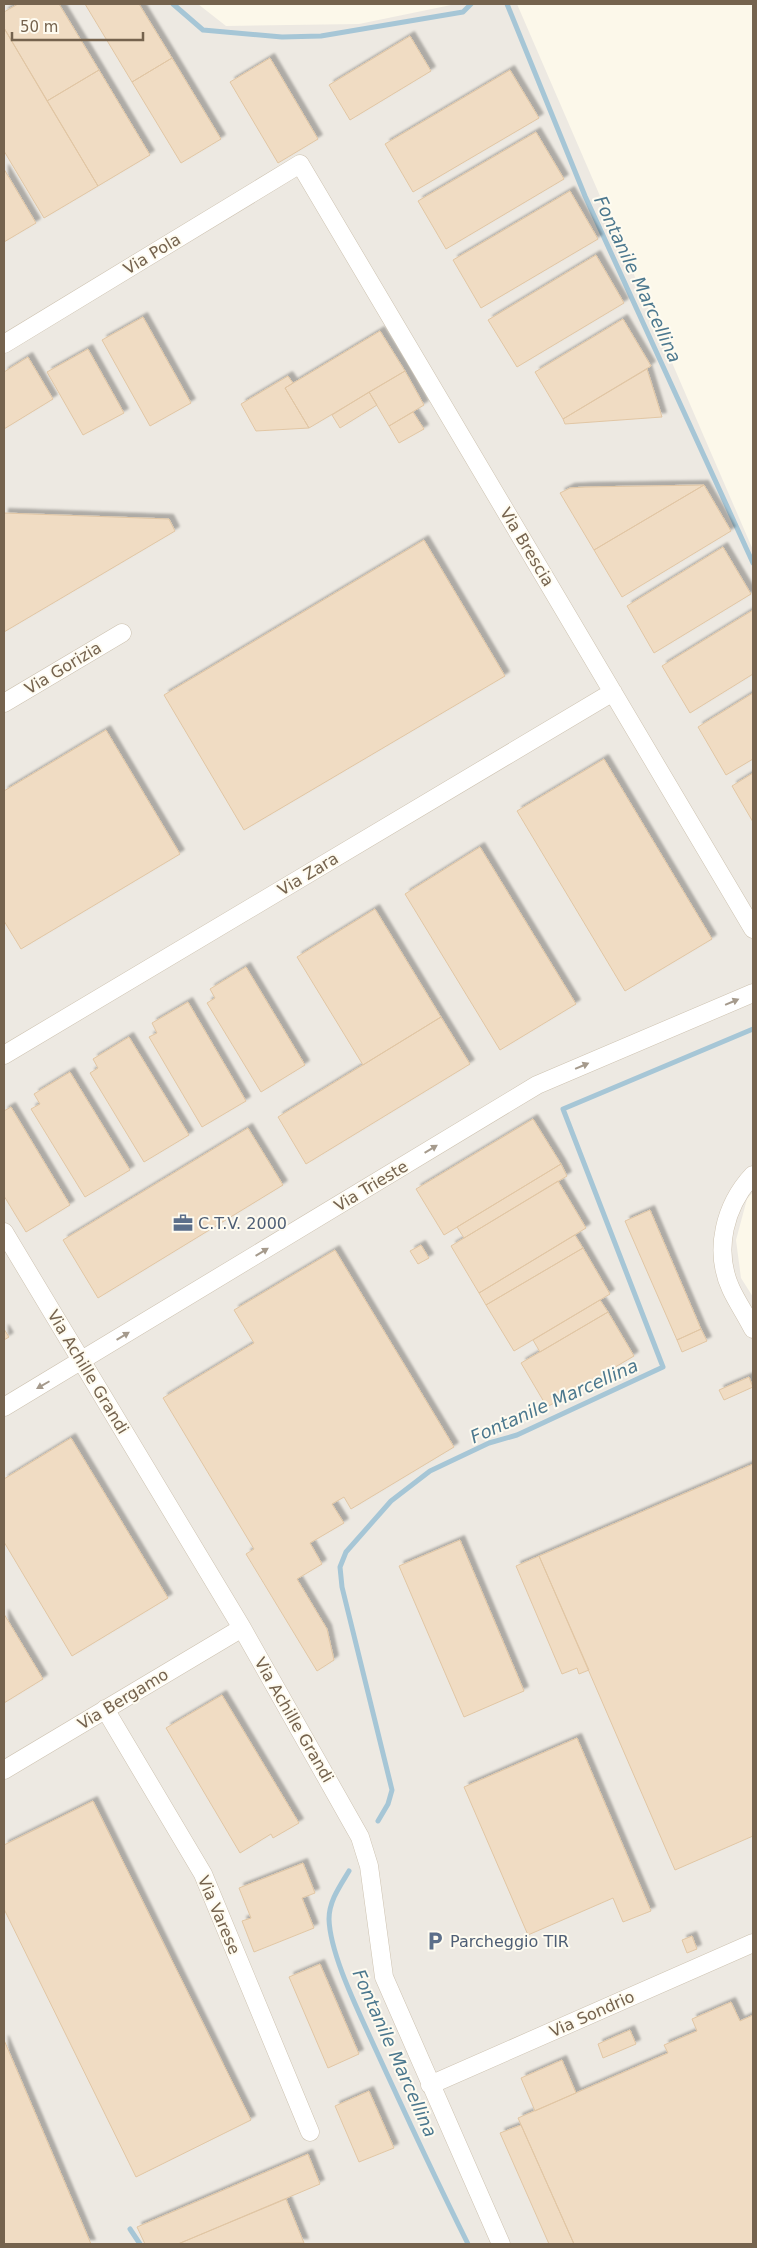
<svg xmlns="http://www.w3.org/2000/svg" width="757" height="2248" font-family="'DejaVu Sans',sans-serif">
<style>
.industrial{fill:#ede9e2}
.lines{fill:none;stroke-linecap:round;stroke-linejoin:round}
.stream{stroke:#a6c6d6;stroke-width:5}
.building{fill:#f0dcc3;stroke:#e1c6a4;filter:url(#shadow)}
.minor-casing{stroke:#cdc2b0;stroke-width:19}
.minor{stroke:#fff;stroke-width:18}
.oneway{fill:#a59a8c}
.labels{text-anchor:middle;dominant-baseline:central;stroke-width:4;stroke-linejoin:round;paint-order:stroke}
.street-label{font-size:16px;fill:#75634e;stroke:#fefbf0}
.service-label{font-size:16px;fill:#4e5e75;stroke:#fefbf0;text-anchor:start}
.water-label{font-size:18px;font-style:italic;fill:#4c788e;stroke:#fefbf0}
</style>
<defs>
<filter id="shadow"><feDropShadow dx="4.5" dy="-4.5" stdDeviation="1" flood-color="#0004"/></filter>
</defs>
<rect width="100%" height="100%" fill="#fcf8ea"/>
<path class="industrial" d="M4,4H198L226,26L359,24L456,4H517L753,550V1192L747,1199L736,1240L741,1278L753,1297V2244H4Z"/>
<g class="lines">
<path class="stream" d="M173,4L203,30L282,37L321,36L463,12L471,4
M507,4L585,196L753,563
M378,1821L388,1804L392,1790L342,1587L340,1567L346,1552L391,1501L430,1471L489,1443L517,1435L663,1367L563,1109L753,1029
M349,1871C340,1886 329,1901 329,1919C330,1953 356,2006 370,2037C402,2107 434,2176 468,2244
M130,2229L140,2244"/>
</g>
<path class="building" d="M18,4H59L99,70L47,101L4,28V12Z
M85,4H139L172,58L132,82Z
M4,28L98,186L44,218L4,151Z
M410,36L431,71L350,120L329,85Z
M172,58L221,139L181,163L132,82Z
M270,58L318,139L278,163L230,82Z
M99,70L150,155L98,186L47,101Z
M510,70L539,118L413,192L385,144Z
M536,132L564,179L446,249L418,201Z
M4,169L36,223L4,242Z
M570,191L598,239L481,308L453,260Z
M596,255L624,303L517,367L488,320Z
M143,317L191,403L150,426L102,340Z
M623,319L651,366L563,419L535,372Z
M380,331L405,371L309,428L285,388Z
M88,349L124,413L83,435L47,372Z
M28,357L53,399L4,429V372Z
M647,369L662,417L565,424L563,419Z
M405,371L424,405L389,426L369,392Z
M288,376L293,383L285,388L309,428L256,431L241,404Z
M369,392L377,405L340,428L332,415Z
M413,412L424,429L399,443L389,426Z
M704,485L731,531L622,597L594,550Z
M704,485L594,550L560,493L570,488L585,487Z
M4,513L169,519L175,531L4,632Z
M424,540L505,676L244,830L164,695Z
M723,547L751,594L654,653L627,606Z
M753,610V674L690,713L662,666Z
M753,693V759L726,775L698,727Z
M106,730L180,854L21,949L4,921V791Z
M604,759L712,939L625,991L517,811Z
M753,773V822L732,786Z
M480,847L576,1004L500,1050L405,894Z
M375,909L441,1017L363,1065L297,957Z
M246,967L305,1065L261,1092L207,1003L215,998L210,989Z
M188,1002L246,1101L202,1127L149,1037L157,1033L152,1023Z
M441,1017L470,1064L306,1164L278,1117Z
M129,1037L189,1135L144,1162L90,1073L98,1068L93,1059Z
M70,1072L130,1170L85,1197L31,1109L40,1104L34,1094Z
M11,1107L70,1205L26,1232L4,1196V1111Z
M533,1119L561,1164L444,1235L416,1189Z
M248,1128L283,1185L98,1298L63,1240Z
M561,1164L567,1176L464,1238L457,1227Z
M558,1181L586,1228L479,1293L451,1246Z
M650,1210L701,1329L677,1340L625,1221Z
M575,1235L583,1248L486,1305L479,1293Z
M421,1245L429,1258L418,1264L410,1251Z
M583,1248L610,1294L514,1351L486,1305Z
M335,1250L454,1447L351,1509L344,1497L332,1504L344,1523L310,1543L322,1564L297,1579L327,1629L334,1660L317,1671L246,1554L254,1549L163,1398L254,1343L234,1310Z
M600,1300L608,1312L540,1352L533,1340Z
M608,1312L634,1356L547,1407L521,1363Z
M4,1329L9,1337L4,1340Z
M701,1329L707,1341L682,1352L677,1340Z
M749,1377L753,1387L724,1400L719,1390Z
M71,1438L168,1598L72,1656L4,1542V1479Z
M753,1464V1836L675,1870L539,1556Z
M460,1540L524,1691L464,1717L399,1566Z
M539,1556L589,1670L579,1674L577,1668L562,1674L516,1566Z
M4,1614L43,1679L4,1703Z
M222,1695L299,1823L273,1838L271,1834L240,1853L166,1728Z
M577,1738L651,1911L623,1922L613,1898L528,1935L464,1787Z
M93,1801L251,2120L136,2177L4,1909V1845Z
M303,1863L315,1893L302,1898L314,1928L254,1952L242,1921L251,1918L239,1888Z
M692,1936L697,1949L687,1953L682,1940Z
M320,1964L359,2054L328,2068L289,1977Z
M731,2002L740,2021L753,2015V2244H574L518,2118L668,2053L664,2045L697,2031L692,2019Z
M630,2030L636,2044L603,2058L598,2044Z
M4,2040L91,2244H4Z
M562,2060L576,2093L535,2111L521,2078Z
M369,2091L394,2148L359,2162L335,2106Z
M521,2125L574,2244H549L500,2133Z
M308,2154L320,2184L178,2244H145L137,2227Z
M286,2199L304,2243L178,2244Z"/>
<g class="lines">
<defs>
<path id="minor" d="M4,344L300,164L753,929
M4,703L122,633
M4,1055L613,692
M753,1175C725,1205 713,1250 731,1289C737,1302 746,1315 753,1329
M4,1232L242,1628L360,1837L369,1866L384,1977L501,2244
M4,1407L537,1085L753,993
M105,1709L203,1874L310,2132
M4,1770L242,1628
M430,2085L753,1943"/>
</defs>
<use href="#minor" class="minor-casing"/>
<use href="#minor" class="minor"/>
</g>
<defs><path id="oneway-solid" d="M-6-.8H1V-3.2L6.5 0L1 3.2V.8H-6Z" transform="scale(1.25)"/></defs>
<g class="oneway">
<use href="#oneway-solid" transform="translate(732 1002) rotate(-23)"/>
<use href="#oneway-solid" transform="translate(582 1066) rotate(-23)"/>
<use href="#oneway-solid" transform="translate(431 1149) rotate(-31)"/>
<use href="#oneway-solid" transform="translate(262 1252) rotate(-31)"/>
<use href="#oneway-solid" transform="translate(123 1336) rotate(-31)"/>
<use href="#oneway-solid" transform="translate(43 1385) rotate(150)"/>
</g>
<defs>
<symbol id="office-bare" viewBox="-9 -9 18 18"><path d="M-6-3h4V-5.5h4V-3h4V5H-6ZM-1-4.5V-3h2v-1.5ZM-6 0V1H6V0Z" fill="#5c6f8a" stroke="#fefbf0" stroke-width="2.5" paint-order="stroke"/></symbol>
<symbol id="parking-bare" viewBox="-9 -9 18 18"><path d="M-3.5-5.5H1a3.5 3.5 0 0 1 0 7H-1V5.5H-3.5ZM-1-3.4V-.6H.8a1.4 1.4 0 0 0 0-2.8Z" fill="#5c6f8a" stroke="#fefbf0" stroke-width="2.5" paint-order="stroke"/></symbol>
</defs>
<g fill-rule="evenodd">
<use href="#office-bare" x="169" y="1209" width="28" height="28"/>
<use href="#parking-bare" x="421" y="1927" width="28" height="28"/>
</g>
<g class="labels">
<g class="street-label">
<text transform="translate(152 254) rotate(-31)">Via Pola</text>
<text transform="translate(527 547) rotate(59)">Via Brescia</text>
<text transform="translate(63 668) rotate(-31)">Via Gorizia</text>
<text transform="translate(308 874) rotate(-31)">Via Zara</text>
<text transform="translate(371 1186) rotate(-31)">Via Trieste</text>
<text transform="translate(88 1372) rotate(59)">Via Achille Grandi</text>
<text transform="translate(123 1699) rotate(-31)">Via Bergamo</text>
<text transform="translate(294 1720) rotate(60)">Via Achille Grandi</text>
<text transform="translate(219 1915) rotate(67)">Via Varese</text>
<text transform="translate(592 2014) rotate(-24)">Via Sondrio</text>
</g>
<g class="service-label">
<text x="198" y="1223">C.T.V. 2000</text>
<text x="450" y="1941">Parcheggio TIR</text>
</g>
<g class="water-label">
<text transform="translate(638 279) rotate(65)">Fontanile Marcellina</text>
<text transform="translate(554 1401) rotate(-24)">Fontanile Marcellina</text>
<text transform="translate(395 2053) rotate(66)">Fontanile Marcellina</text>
</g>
</g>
<rect width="757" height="2248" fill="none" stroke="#75634e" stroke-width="10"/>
<path d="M12 32v8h131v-8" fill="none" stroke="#75634e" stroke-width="2.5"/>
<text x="20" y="32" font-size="15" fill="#75634e" stroke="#fefbf0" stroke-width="4" paint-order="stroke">50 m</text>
</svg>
